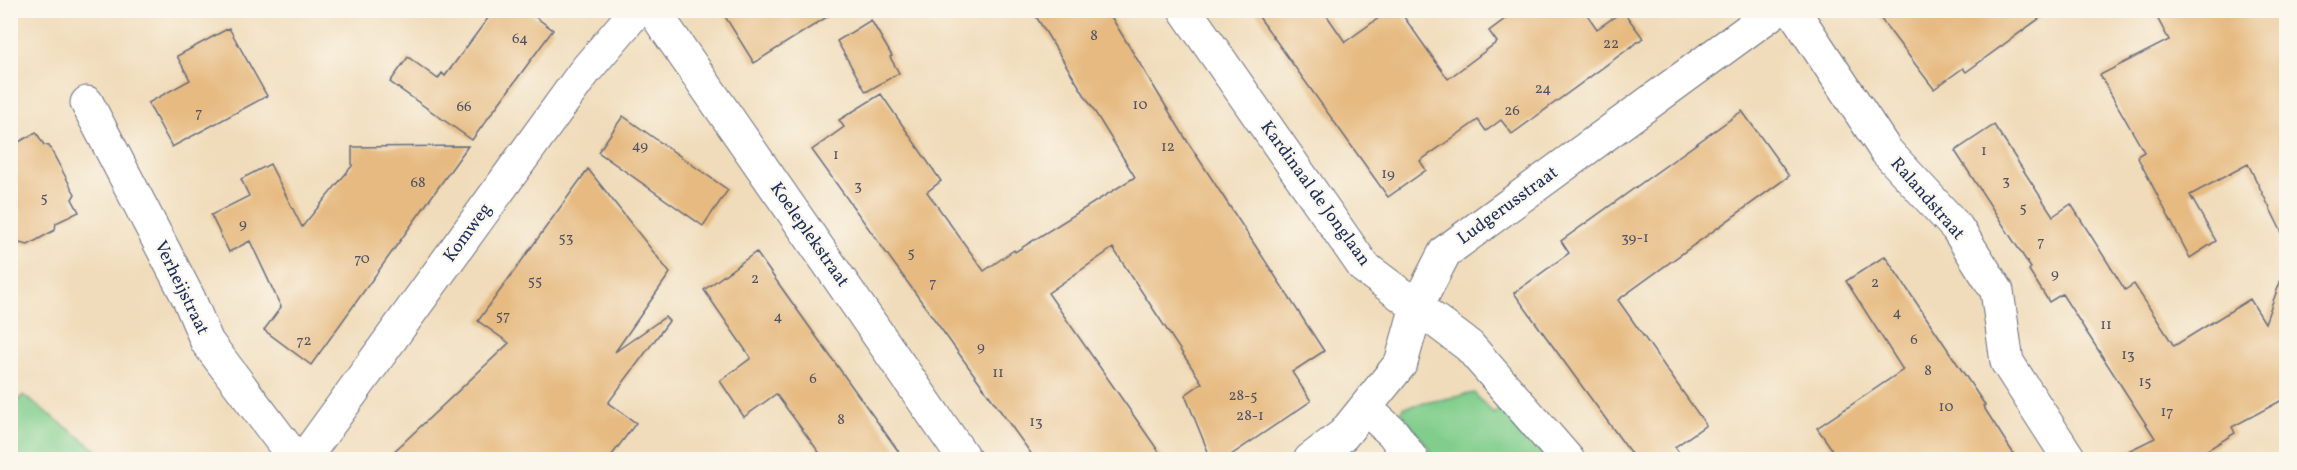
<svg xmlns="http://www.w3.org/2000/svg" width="2297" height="470" font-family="Vollkorn,serif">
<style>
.green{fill:#81ce8c;stroke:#4e7e75;stroke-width:1.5}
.building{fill:#e6ba80}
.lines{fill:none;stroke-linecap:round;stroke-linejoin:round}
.minor-casing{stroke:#666c7e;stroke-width:35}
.minor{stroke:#fff;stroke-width:33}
.labels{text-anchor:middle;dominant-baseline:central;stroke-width:4.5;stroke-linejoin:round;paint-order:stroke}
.number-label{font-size:15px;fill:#4e5266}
.street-label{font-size:18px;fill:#1b2f5e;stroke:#fbf7ec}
</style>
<rect width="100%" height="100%" fill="#fbf7ec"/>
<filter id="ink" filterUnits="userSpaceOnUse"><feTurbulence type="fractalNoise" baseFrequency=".0167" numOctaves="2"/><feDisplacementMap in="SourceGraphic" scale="12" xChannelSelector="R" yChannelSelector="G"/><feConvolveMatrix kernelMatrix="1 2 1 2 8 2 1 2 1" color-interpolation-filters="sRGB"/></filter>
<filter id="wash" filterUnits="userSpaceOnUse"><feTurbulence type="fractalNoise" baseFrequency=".008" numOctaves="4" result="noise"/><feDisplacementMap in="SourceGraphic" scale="24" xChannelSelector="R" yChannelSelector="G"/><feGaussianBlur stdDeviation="1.35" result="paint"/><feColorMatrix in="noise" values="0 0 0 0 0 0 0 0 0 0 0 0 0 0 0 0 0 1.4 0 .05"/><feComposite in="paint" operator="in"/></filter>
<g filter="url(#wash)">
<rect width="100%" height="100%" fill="#f0dcba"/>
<path class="green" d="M1474,393L1494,414L1501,406L1547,459H1437L1401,412L1405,407Z
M23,395L109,459H11V411Z"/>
<g id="blocks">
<path class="building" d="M494,10H526L553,30L472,140L390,82L408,57L438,79L442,73L445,76Z
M721,10H838L754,63Z
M1032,10H1107L1189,144L1324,351L1292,372L1311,401L1225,459H1211L1185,395L1202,383L1113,248L1048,293L1164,459H1035L812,150L844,127L839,120L881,94L941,181L927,192L984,271L1014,250L1015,252L1135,177Z
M1254,10H1323L1345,42L1390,10H1399L1448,79L1497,42L1489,31L1517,10H1584L1597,29L1623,11L1643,38L1512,134L1501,120L1486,131L1478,120L1420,161L1426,170L1388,197Z
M1874,10H2051L1966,72L1963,68L1934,89Z
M2153,10H2279L2286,25V241L2248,164L2190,195L2216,241L2190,258L2137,156L2144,152L2100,75L2169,40Z
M871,20L892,56L890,57L899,73L866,92L837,41Z
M229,28L267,96L172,147L148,103L190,80L177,56Z
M1742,111L1789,176L1618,300L1706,425L1675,447L1684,459H1635L1514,293L1569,253L1561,241Z
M623,116L728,190L703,226L598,152Z
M1994,125L2053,216L2071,204L2125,290L2134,284L2174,346L2250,299L2265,323L2283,274L2286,275V398L2232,427L2235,433L2193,459H2112L2155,438L2062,294L2049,302L2029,270L2031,268L1955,151Z
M36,132L44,145L49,146L71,187L75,194L72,199L79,212L56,223L55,230L28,245L10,241V147Z
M468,146L311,365L264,330L281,307L250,241L229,252L211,215L249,196L241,179L270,164L302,227L352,166V147Z
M588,169L670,273L615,352L665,317L669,321L608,403L636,423L609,459H386L509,343L478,321Z
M756,252L823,346L904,459H824L776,394L744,417L720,381L751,358L704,290Z
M1885,256L1985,405L1983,406L2017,459H1839L1817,428L1903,370L1846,281Z"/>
</g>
</g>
<g filter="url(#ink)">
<use href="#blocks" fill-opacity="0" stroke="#666c7e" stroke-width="1.5"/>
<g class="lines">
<defs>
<path id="minor" d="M653,10L965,460
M1185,10L1364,267L1469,346L1568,460
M1793,10L1886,151L1957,228L1997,291L2007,362L2070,460
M87,103L189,299L207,342L296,460
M1365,408L1393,433L1412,460
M303,460L585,71L637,10
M1310,460L1343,435L1401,363L1417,306L1445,252L1776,10"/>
</defs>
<use href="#minor" class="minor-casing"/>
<use href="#minor" class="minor"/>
</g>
</g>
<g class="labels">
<g class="number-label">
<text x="1094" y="36">8</text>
<text x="520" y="39">64</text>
<text x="1611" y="44">22</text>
<text x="1543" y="89">24</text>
<text x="1140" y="105">10</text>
<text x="464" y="107">66</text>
<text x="1512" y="111">26</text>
<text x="199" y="113">7</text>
<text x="640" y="146">49</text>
<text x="1168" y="147">12</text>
<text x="1984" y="151">1</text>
<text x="836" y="155">1</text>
<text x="1388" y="174">19</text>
<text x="2006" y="181">3</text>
<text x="418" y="183">68</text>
<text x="858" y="186">3</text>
<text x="44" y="198">5</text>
<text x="2023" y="208">5</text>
<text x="243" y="224">9</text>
<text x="566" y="238">53</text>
<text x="1635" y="238">39-1</text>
<text x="2041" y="242">7</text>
<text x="911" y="253">5</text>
<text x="362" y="259">70</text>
<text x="2055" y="274">9</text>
<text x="755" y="279">2</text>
<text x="535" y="281">55</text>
<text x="933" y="283">7</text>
<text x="1875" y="283">2</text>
<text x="1897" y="313">4</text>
<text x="503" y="316">57</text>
<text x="778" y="317">4</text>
<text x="2106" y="325">11</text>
<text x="1914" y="340">6</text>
<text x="304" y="341">72</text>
<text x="981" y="347">9</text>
<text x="2128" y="355">13</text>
<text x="1928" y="371">8</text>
<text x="998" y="373">11</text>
<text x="813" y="379">6</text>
<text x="2145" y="382">15</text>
<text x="1243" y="396">28-5</text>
<text x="1946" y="407">10</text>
<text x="2167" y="412">17</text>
<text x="1250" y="416">28-1</text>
<text x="841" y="420">8</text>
<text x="1036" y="422">13</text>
</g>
<g class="street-label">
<text transform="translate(1315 194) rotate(54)">Kardinaal de Jonglaan</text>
<text transform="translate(1927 199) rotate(49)">Ralandstraat</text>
<text transform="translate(1508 206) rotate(-36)">Ludgerusstraat</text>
<text transform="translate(468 233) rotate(-54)">Komweg</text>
<text transform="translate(809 235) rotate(55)">Koeleplekstraat</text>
<text transform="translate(181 288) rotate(64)">Verheijstraat</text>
</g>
</g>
<rect width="2297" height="470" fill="none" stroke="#fbf7ec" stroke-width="36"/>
</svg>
